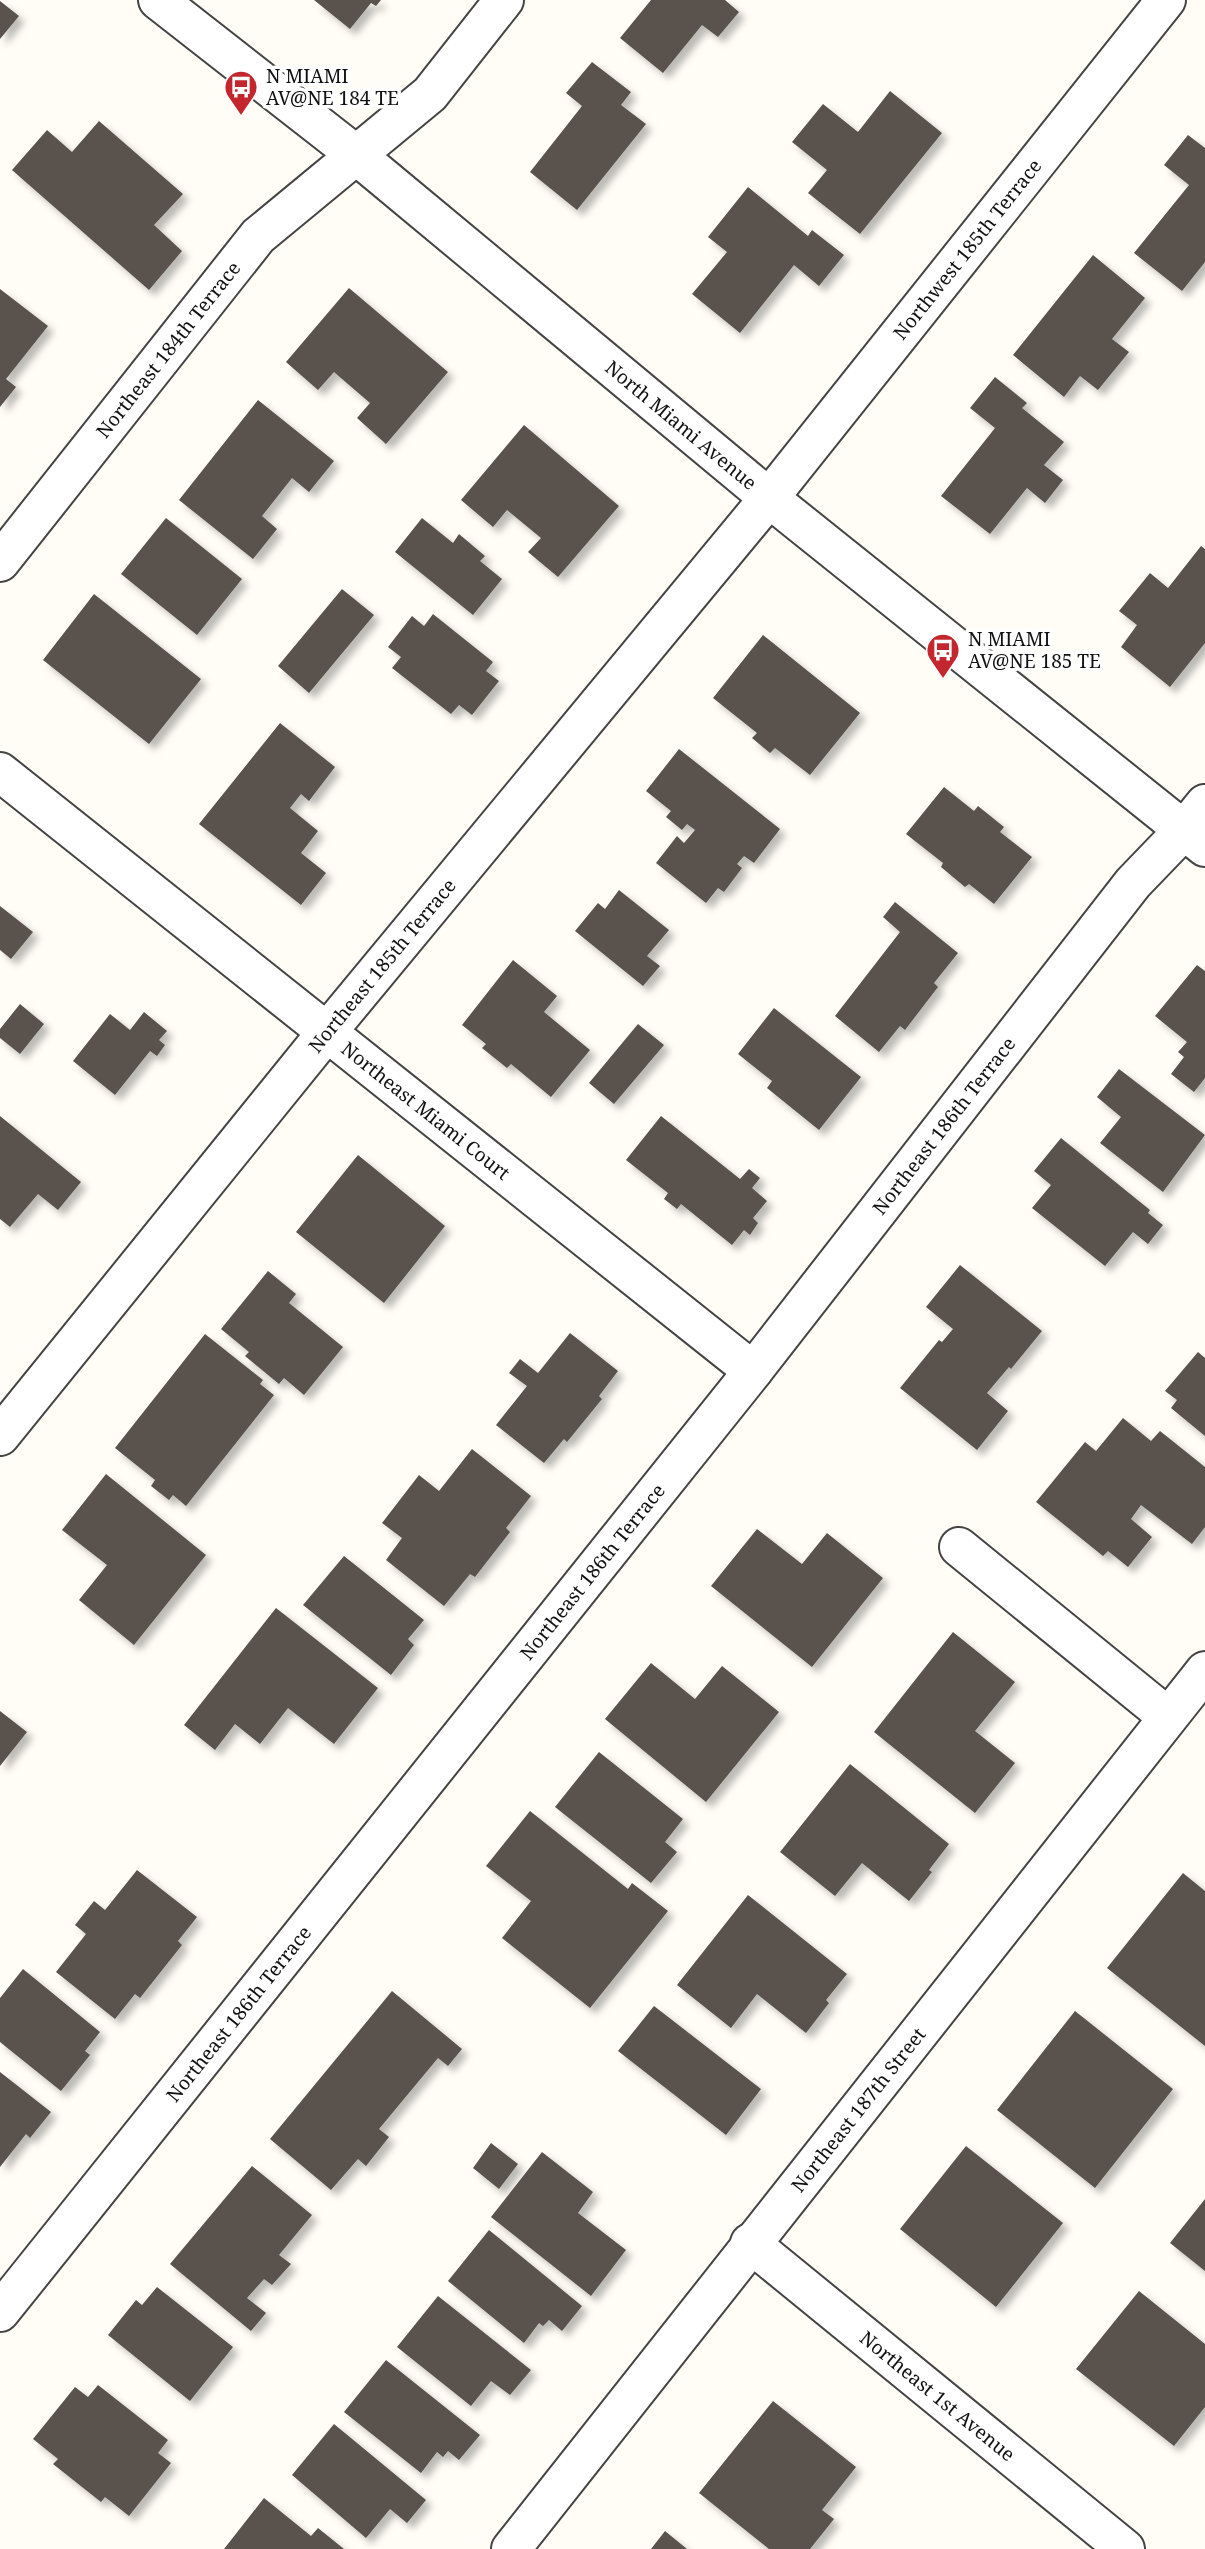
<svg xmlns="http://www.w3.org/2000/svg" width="1205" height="2549" font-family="'Noto Serif',serif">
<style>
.building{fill:#5a524d;filter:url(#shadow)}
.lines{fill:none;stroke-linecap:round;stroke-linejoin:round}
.minor-casing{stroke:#444;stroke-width:42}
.minor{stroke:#fff;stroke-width:38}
.labels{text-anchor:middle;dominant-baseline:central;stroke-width:7;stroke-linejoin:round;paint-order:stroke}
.poi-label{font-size:19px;fill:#111;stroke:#fff;text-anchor:start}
.street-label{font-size:19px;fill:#111;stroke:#fff}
</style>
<defs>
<filter id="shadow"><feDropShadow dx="6" dy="6" stdDeviation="3.5" flood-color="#0004"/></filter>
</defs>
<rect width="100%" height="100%" fill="#fffdf5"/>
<path class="building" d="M314,0H381L376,6L371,3L350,29Z
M651,0H725L739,12L718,37L702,25L663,73L620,38Z
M0,1L19,16L0,39Z
M592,62L631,92L621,105L646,124L577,210L530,172L582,106L566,93Z
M890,91L942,133L860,234L808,193L827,170L792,142L823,104L858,132Z
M99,121L183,194L154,225L182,251L149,290L12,170L47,130L72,152Z
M1188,135L1205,148V262L1182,291L1134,253L1189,185L1164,165Z
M748,187L808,236L812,230L844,255L819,286L794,265L740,333L692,294L727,252L708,237Z
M1093,255L1145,298L1112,339L1129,352L1098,390L1080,376L1064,397L1013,355Z
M349,288L448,372L386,444L357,418L370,403L334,372L318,390L286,362Z
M0,289L48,326L6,379L16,387L0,407Z
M995,377L1027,403L1022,408L1064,442L1044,465L1063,480L1045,503L1027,488L990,534L941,496L995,428L970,408Z
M258,400L334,461L309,492L292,478L262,516L277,529L253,559L179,500Z
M524,425L619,506L558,577L528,552L541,538L507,510L493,527L461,500Z
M166,518L242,579L197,635L121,574Z
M422,518L453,543L459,534L485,556L480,561L502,579L473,615L395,552Z
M1201,546L1205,549V643L1170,687L1121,647L1137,625L1119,611L1150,573L1168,588Z
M342,589L374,615L309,693L278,666Z
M94,594L201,679L149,744L43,660Z
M433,614L493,662L486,671L499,681L472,715L459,705L451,714L392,668L401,657L388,647L412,616L424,626Z
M763,635L860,713L810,775L775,748L770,753L752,738L757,733L713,698Z
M280,723L335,767L309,801L301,794L290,808L318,831L301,853L326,873L301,905L199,824Z
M679,749L780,829L754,863L744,856L737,864L742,868L724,892L718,888L706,903L656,863L677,836L684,843L695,830L687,824L682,830L666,817L671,811L646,791Z
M944,787L974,811L978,806L1004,827L1000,832L1032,857L994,904L969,884L965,887L941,867L943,863L906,834Z
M619,890L669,930L647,956L660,966L643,986L575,931L598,903L605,909Z
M895,902L958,953L934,983L938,987L905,1030L900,1026L879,1052L835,1016L900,932L883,917Z
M0,906L33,932L11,959L0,950Z
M513,960L557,996L544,1012L590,1050L551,1097L511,1064L507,1068L482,1048L486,1044L462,1025Z
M1197,965L1205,971V1078L1194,1092L1171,1074L1184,1057L1178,1052L1187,1042L1155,1016Z
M20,1004L44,1024L20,1054L0,1038V1029Z
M774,1008L861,1077L819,1130L767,1088L772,1081L738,1054Z
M144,1012L167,1031L159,1040L165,1045L157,1056L150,1051L115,1095L73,1061L110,1014L130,1030Z
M638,1024L664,1045L614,1104L589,1083Z
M1119,1069L1205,1135L1163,1192L1100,1143L1121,1117L1097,1097Z
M0,1116L81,1182L58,1210L38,1194L10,1227L0,1219Z
M661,1116L740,1179L749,1169L760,1178L752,1188L767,1201L753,1218L758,1223L750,1235L744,1230L732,1245L681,1204L677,1209L664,1199L668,1193L626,1160Z
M1061,1138L1150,1210L1148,1213L1163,1225L1148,1244L1133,1232L1105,1266L1032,1208L1051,1185L1034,1171Z
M358,1155L445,1226L384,1303L296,1232Z
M960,1265L1042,1331L1011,1369L1009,1367L987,1393L1008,1411L977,1450L900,1388L939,1340L942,1342L953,1329L926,1307Z
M268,1271L296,1294L289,1303L343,1347L304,1395L284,1378L279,1384L245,1356L249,1352L221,1329Z
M570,1333L618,1371L599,1396L602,1399L567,1442L564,1439L544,1463L496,1425L527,1386L509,1373L520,1359L538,1373Z
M205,1334L263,1380L260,1384L274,1395L186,1506L173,1495L169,1500L151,1486L155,1480L115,1448Z
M1198,1352L1205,1358V1436L1171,1408L1177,1400L1165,1391Z
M1123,1418L1151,1441L1160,1431L1205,1467V1527L1192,1544L1141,1505L1131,1519L1152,1537L1128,1567L1108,1551L1103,1556L1036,1502L1085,1442L1096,1451Z
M472,1449L531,1496L506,1528L510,1532L475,1577L470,1574L444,1606L386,1560L402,1538L382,1523L419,1475L439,1491Z
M106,1474L206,1555L134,1645L79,1600L107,1565L62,1530Z
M757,1529L802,1564L827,1533L883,1578L812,1667L711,1586Z
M344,1556L424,1620L408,1639L414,1645L391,1675L303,1605Z
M276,1608L378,1688L334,1744L288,1708L260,1744L235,1724L215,1750L184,1725Z
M953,1632L1015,1682L975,1731L1015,1763L975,1813L874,1732Z
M651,1663L695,1699L722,1666L779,1712L706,1802L605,1719Z
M0,1711L27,1732L0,1766Z
M599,1752L683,1819L665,1842L677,1852L651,1883L555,1807Z
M850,1764L949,1844L929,1870L932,1872L909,1901L862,1863L835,1896L780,1852Z
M530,1811L628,1889L632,1883L668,1911L590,2008L502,1938L531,1901L486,1866Z
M137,1870L197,1917L178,1941L182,1945L140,1998L135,1994L115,2019L56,1972L86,1934L75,1925L94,1901L105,1910Z
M1183,1873L1205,1891V2046L1107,1968Z
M748,1895L847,1974L826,2000L829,2003L806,2033L757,1994L731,2028L677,1985Z
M23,1969L100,2032L85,2051L90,2055L61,2091L0,2042V1998Z
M392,1991L462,2049L448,2066L438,2058L379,2129L389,2137L366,2166L358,2159L331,2190L270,2139Z
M654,2006L761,2089L726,2135L618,2051Z
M1075,2011L1173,2089L1095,2188L997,2110Z
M0,2072L51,2112L30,2138L26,2134L0,2167Z
M491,2143L518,2164L499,2189L473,2168Z
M966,2146L1063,2223L996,2307L900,2229Z
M542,2152L593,2192L578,2213L626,2250L591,2296L491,2217Z
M252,2166L312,2215L279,2255L291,2264L272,2285L264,2279L247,2298L266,2313L251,2331L170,2264Z
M1205,2199V2271L1170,2243Z
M489,2230L582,2306L562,2331L549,2320L543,2326L539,2323L524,2343L448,2281Z
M157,2287L233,2347L190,2401L108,2335L136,2300L142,2305Z
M1139,2291L1205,2344V2407L1174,2446L1076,2369Z
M438,2296L531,2370L510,2395L491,2381L471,2406L397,2347Z
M386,2360L480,2435L459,2460L448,2451L443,2457L437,2452L421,2473L344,2412Z
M98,2385L168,2440L158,2453L171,2463L129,2516L105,2497L101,2502L53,2464L58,2459L33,2439L75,2387L88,2397Z
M773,2401L856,2467L822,2510L834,2519L810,2549H769L699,2493Z
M334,2424L426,2500L407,2523L390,2509L366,2538L292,2475Z
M264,2498L311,2536L318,2528L344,2549H224Z
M665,2531L687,2549H651Z"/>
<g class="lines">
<defs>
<g id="minor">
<path id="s1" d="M158,0L355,154L769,498L1205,847"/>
<path id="s2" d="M0,562L258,236L430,94L504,0"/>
<path id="s3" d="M0,772L753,1371"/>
<path id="s4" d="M0,1436L327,1032L769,498L1166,0"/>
<path d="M959,1547L1168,1717"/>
<path id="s5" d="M750,2243L1125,2549"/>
<path id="s6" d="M0,2312L753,1371L1133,883L1184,830L1205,804"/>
<path id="s7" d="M511,2549L1205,1671"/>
</g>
</defs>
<use href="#minor" class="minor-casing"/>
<use href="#minor" class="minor"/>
</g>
<defs>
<symbol id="bus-pin" viewBox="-11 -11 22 30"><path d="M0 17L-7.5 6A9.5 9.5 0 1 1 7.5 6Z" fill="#c4262e" stroke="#fff"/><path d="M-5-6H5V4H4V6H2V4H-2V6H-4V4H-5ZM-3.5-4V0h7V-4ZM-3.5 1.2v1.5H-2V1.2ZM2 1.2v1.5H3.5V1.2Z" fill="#fff"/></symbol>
</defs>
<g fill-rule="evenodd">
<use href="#bus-pin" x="222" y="68" width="38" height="52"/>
<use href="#bus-pin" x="924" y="631" width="38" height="52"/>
</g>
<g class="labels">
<g class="poi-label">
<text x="266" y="76">N MIAMI<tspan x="266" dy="22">AV@NE 184 TE</tspan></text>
<text x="968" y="639">N MIAMI<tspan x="968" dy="22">AV@NE 185 TE</tspan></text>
</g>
<g class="street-label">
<text stroke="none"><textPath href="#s4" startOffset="1531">Northwest 185th Terrace</textPath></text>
<text stroke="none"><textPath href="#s2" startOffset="271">Northeast 184th Terrace</textPath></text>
<text stroke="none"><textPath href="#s1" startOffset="674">North Miami Avenue</textPath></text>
<text stroke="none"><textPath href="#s4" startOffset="606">Northeast 185th Terrace</textPath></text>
<text stroke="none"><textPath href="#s3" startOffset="544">Northeast Miami Court</textPath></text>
<text stroke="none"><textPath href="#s6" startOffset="1516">Northeast 186th Terrace</textPath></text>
<text stroke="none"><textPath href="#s6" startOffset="948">Northeast 186th Terrace</textPath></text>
<text stroke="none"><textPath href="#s6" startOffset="382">Northeast 186th Terrace</textPath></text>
<text stroke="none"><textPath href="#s7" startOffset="560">Northeast 187th Street</textPath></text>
<text stroke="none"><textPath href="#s5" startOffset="242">Northeast 1st Avenue</textPath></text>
</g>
</g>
</svg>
